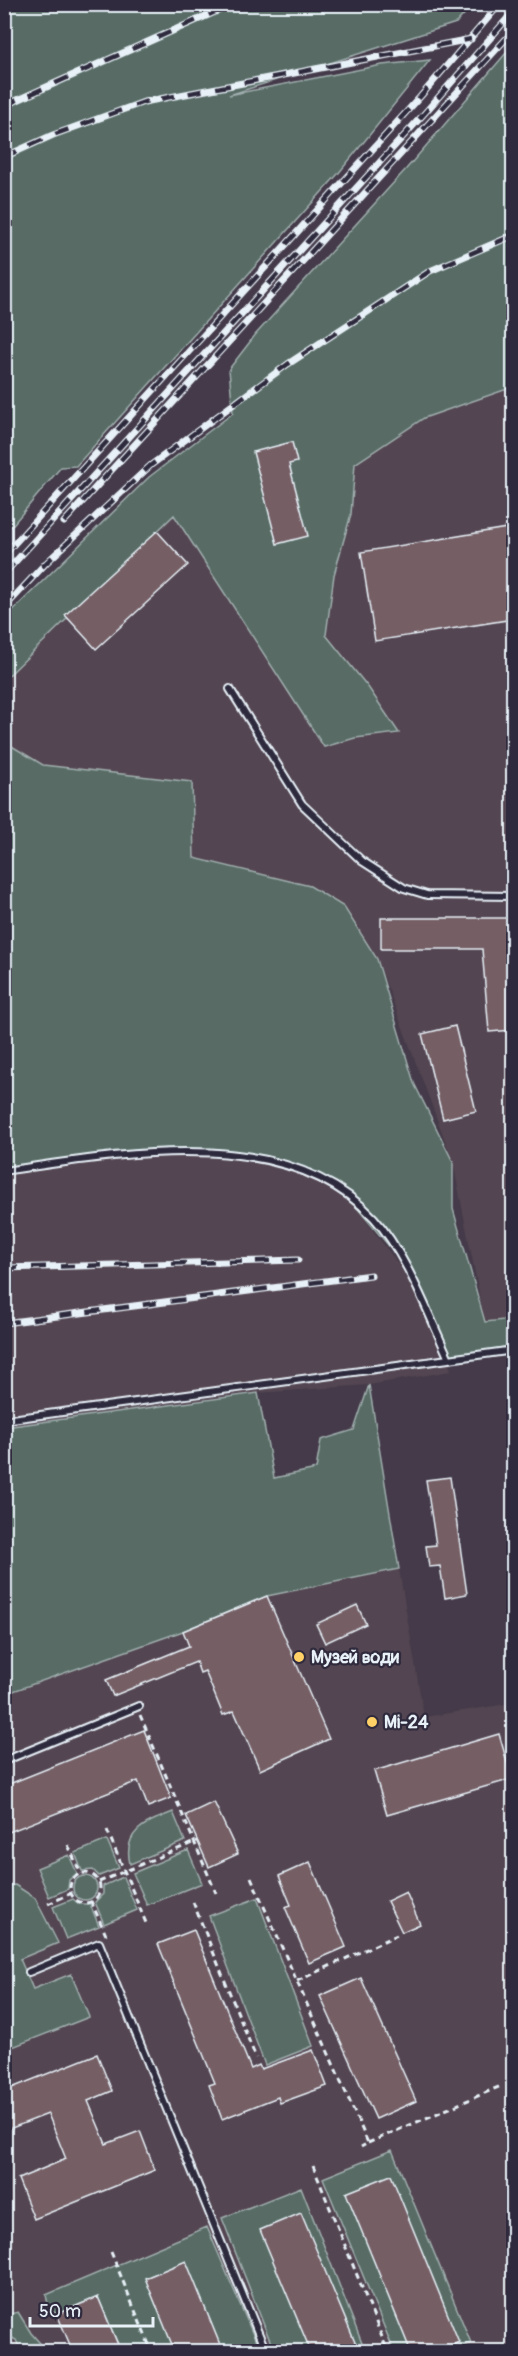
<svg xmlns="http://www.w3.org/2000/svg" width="518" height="2356" font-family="Pangolin,sans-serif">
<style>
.built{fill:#534551}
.green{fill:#586c65;stroke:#a0aeae;stroke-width:1.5}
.building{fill:#755e65;stroke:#e8f1f8;stroke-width:1.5}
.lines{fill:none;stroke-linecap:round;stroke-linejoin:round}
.lane-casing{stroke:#e8f1f8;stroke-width:10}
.path{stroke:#e8f1f8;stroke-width:3;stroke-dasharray:6 4.5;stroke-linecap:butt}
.lane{stroke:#2f2a3d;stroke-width:6}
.rail-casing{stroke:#e8f1f8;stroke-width:7}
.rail{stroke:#2f2a3d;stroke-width:4.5;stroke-dasharray:14;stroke-linecap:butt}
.poi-dot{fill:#ffd166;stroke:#2f2a3d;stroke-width:2}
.labels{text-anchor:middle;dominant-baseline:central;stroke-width:4.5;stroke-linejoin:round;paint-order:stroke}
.poi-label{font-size:18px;font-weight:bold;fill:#e8f1f8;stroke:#2f2a3d;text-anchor:start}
</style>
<rect width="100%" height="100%" fill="#443a49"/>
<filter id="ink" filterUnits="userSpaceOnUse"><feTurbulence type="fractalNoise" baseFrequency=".0167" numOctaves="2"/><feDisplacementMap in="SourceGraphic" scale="12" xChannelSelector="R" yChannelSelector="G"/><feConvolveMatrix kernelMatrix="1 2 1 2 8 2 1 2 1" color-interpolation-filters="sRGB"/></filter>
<g filter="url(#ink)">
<path class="built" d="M513,263V1318L485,1323L453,1162L377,959L344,907L310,886L194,858L192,782L43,765L5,742V678L239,436Z
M139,1154L221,1155L294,1168L347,1196L400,1266L447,1354L451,1371L369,1385L258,1393L5,1427V1171Z
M399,1569L424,1717L513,1703V2351L5,2352V1694L267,1596Z"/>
<path class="green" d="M5,4L473,5L456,23L229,95L382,65L430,60L338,174L76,466L61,467L5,534Z
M513,45V387L424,418L355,464L351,514L334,575L326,635L368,687L399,733L355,738L324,747L174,515L5,679V618L149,477L233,413L229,369L256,334L407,168Z
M5,742L43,765L192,782L194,858L310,886L344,907L377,959L414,1083L453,1162V1209L485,1322L513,1319V1345L449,1359L404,1264L347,1196L302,1171L221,1155L139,1154L5,1171Z
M369,1385L399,1569L267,1596L183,1631L5,1694V1427L258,1393L274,1478L316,1469L321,1440L354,1430Z
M173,1812L185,1841L130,1864C122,1830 148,1822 173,1812Z
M107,1840L119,1868L99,1876L93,1870L82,1871L75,1853Z
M188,1850L202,1883L147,1905L133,1873Z
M69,1855L77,1873L69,1880L68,1889L49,1897L37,1868Z
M73 1888a12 12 0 1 1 24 0a12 12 0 1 1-24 0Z
M123,1877L137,1910L104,1924L95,1902L103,1894V1886Z
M15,1885L35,1898L58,1943L20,1959L33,1989L71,1974L89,2017L5,2050V1886Z
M257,1898L313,2046L265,2065L209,1916Z
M73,1899L79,1904H90L99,1926L66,1939L53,1907Z
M392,2150L471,2343L449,2351H394L323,2178Z
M301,2187L365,2351H274L222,2218Z
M207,2227L260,2351H121L98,2297L57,2314L49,2309L46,2295Z
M18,2312L31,2333L47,2351H21L16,2340L5,2334V2315Z"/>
<path class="building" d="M292,442L297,462L289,464L308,536L277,544L253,452Z
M513,527V619L375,641L361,552Z
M157,531L188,565L96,649L65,615Z
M381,918H513V1030L489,1032L482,949H381Z
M455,1026L476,1111L443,1119L422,1034Z
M450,1477L467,1594L445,1598L440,1566L429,1567L426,1546L436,1545L426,1480Z
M267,1596L329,1739L260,1770L234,1711L223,1715L205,1671L200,1673L196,1662L113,1696L106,1680L189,1646L183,1631Z
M357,1605L366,1624L325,1643L316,1624Z
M144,1730L171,1798L148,1807L138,1781L4,1834V1786Z
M499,1734L512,1779L387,1815L374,1771Z
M214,1802L238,1854L209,1867L186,1815Z
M310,1862L346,1947L309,1963L285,1907L291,1905L279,1876Z
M406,1892L420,1924L402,1932L387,1901Z
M194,1930L251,2069L259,2065L261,2069L313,2050L327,2086L280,2103L278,2097L222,2119L209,2085L215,2083L158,1944Z
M361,1978L416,2101L376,2119L320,1996Z
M97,2054L112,2091L88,2101L106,2144L140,2131L155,2170L34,2219L18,2179L66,2159L48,2114L4,2131V2091Z
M391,2175L459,2342L436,2352H411L346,2193Z
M301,2213L359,2352H311L260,2230Z
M186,2261L223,2352H175L145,2278Z
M98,2297L121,2352H73L57,2314Z"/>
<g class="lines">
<defs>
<path id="lane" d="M230,689L302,804L362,861L404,888L427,895L514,896
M4,1171C119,1154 285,1122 374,1218C406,1253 429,1316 449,1359
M4,1420L514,1350
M4,1761L139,1706
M29,1972L99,1943L266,2352"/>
</defs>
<use href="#lane" class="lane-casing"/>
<path class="path" d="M140,1715L216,1893
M107,1830L146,1923
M68,1845L81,1874
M70 1888a15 15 0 1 1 30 0a15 15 0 1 1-30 0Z
M251,1877L368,2143L361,2147
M99,1882L197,1841
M91,1901L106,1935
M193,1902L256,2058
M48,1904L72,1893
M297,1981L397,1935
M368,2143L501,2086
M313,2166L388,2352
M111,2252L152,2352"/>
<use href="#lane" class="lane"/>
<defs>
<path id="rail" d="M4,106L233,4
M4,157L53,135L144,102L471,39
M64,522L514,30
M4,555L420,97L500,4
M4,574L422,116L514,11
M4,608L46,563L151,465L288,364L430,271L514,235
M4,1268L298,1260
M4,1323L371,1275"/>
</defs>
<use href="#rail" class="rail-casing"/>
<use href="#rail" class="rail"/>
</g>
</g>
<g class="poi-dot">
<circle cx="299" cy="1657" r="6"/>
<circle cx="372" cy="1722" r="6"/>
</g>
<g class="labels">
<g class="poi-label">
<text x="311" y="1657">Музей води</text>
<text x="384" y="1722">Мі-24</text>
</g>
</g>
<rect width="518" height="2356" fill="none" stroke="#2f2a3d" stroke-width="24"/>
<rect x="12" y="12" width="494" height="2332" fill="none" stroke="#e8f1f8" stroke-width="2" filter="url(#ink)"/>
<path d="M30 2317v9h123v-9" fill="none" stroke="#e8f1f8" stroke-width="3"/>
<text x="39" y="2317" font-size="18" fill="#e8f1f8" stroke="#2f2a3d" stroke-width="4.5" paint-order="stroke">50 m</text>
</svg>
